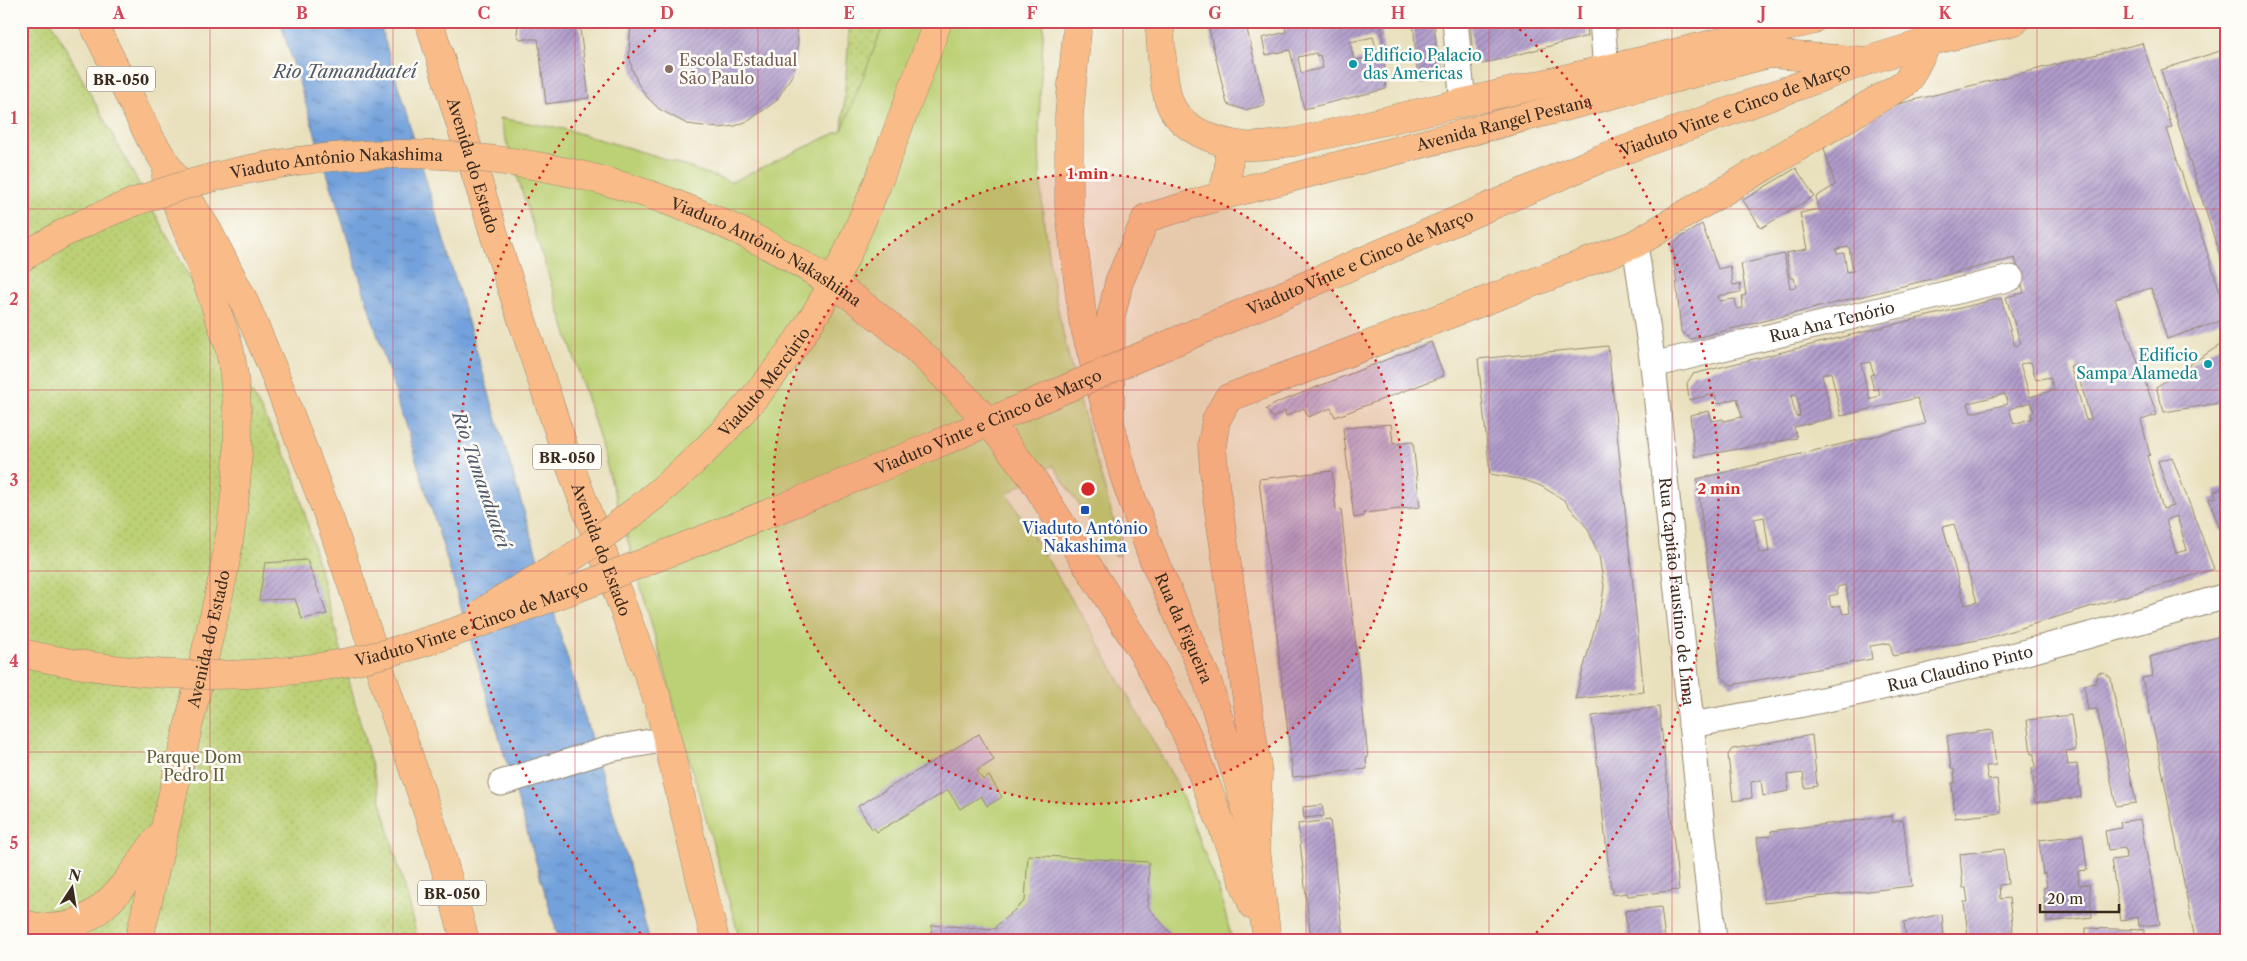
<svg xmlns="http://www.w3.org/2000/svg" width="2247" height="961" font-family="'Libre Caslon Text',serif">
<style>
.grass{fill:#bcd074;stroke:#7c7d49}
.park{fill:url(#park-dots);stroke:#7c7d49}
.water{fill:url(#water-ripples);stroke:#57667c}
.building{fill:url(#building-hatch);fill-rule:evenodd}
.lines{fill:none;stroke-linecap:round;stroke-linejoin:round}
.street-casing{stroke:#92856e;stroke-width:27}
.primary-casing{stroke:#92856e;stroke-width:29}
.highway-casing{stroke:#92856e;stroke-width:29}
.street{stroke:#fff;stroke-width:25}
.primary{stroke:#f9bc89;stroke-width:28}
.highway{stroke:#f9bc89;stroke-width:28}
.primary-bridge-casing{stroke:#92856e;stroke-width:29;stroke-linecap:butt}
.primary-bridge{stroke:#f9bc89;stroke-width:28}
.grid{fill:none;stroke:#d1495b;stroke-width:1;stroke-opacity:0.55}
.ring{fill:none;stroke:#d62828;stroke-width:2.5;stroke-dasharray:2.5 5}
.culture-dot{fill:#0f9aa8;stroke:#fdfcf7;stroke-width:2}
.education-dot{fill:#8d6e63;stroke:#fdfcf7;stroke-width:2}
.transit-dot{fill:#1a4fb4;stroke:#fdfcf7;stroke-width:2}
.labels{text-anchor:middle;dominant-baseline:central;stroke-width:5;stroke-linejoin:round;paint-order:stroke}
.shield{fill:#fdfcf7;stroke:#75695f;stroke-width:1}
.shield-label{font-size:15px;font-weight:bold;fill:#3b2a1e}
.culture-label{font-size:16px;fill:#0d838f;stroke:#fdfcf7;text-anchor:start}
.education-label{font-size:16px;fill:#785e54;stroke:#fdfcf7;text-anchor:start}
.street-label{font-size:16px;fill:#3b2a1e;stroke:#fdfcf7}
.transit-label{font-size:16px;fill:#164399;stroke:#fdfcf7}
.park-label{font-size:16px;fill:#625c38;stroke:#fdfcf7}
.water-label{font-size:18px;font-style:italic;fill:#515a6a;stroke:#fdfcf7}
.centre{fill:#d62828;stroke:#fdfcf7;stroke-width:2.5}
.ring-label{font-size:15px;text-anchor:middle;font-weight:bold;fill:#d62828;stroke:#fdfcf7;stroke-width:5;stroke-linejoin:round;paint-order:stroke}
.neatline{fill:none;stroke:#d1495b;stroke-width:2}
.grid-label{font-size:16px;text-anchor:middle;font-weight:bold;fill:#d1495b}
</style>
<defs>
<pattern id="park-dots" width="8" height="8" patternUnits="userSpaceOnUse" patternTransform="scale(1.25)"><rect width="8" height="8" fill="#bcd074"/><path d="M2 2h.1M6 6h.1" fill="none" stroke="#a2b364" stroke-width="1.8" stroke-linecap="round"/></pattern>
<pattern id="water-ripples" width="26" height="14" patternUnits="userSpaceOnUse" patternTransform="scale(1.25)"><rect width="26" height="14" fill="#73a1db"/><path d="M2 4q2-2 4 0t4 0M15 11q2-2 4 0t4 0" fill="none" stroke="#6083b1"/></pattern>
<pattern id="building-hatch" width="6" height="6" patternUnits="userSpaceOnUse" patternTransform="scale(1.25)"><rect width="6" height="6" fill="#b09ccb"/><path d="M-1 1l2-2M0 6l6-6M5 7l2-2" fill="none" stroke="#907fa4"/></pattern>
</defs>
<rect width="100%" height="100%" fill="#fdfcf7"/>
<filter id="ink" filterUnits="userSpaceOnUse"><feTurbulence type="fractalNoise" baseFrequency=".02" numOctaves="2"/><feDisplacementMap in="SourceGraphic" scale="10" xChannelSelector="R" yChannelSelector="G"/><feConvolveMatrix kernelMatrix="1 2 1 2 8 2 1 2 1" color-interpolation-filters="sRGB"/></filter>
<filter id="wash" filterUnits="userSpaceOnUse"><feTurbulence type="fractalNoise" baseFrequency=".0096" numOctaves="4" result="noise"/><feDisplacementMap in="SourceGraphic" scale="20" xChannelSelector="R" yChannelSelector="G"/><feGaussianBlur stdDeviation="1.12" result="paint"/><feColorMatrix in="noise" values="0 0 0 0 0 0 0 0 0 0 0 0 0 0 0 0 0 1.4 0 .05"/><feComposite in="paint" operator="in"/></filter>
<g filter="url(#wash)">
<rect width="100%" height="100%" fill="#e9e0bd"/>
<path class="grass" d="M885,21H1044C1041,77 1037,132 1041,188C1049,312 1089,431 1122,550L1117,556L1110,553L1053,465L1007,494L1095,637L1177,784L1219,890L1232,940H740L596,427L499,118L564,129L653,155L731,182L842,130Z"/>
<path class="park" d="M21,21H51L293,469L418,940H21Z
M850,21H885L842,130Z"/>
<path class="water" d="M280,21H379L641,907L649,940H559L444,550Z"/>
<g id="blocks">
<path class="building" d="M579,21L589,98L546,104L538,39H520L517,34L518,25L527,21Z
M631,21H795L798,42L793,74L776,101L750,120L735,126L719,128L687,124L659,109L647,97L638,84L632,69L629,53Z
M1207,21H1245L1265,105L1245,110L1227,104Z
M1284,21H1381L1386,89L1304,109L1290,50L1266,55L1262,38L1286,32ZM1373,37L1378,55L1354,61L1350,42ZM1316,53L1317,56L1320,55L1323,68L1301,73L1298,57Z
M1413,21H1434L1439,76L1418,81Z
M1470,21H1586L1588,36L1482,64L1473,55Z
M1617,21H1648L1649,22L1617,30Z
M2142,43L2172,127L2167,129L2226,310V319L2167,339L2151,288L2115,299L2157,415L2141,420L2150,455L2147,456L2163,509L2173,506L2158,461L2172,457L2214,569L1988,638L1893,656L1890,643L1870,646L1872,659L1731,685L1721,676L1697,479L1925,424L1917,398L1841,416L1831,372L1822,375L1832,418L1794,427L1797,438L1695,457L1690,415L1709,411L1712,421L1723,419L1724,421L1742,417L1737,398L1717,404L1715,394L1689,400L1687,383L1693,374L2001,298L2015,346L2021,344L2006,297L2024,293L2015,258L1691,339L1681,332L1673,246L1681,237L1702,224L1718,269L1730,266L1733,285L1740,284L1741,292L1718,296L1719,301L1735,299L1737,309L1743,308L1742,296L1746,295L1741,264L1784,254L1790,288L1796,287L1794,278H1790L1786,253L1807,249L1800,213L1818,209L1816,197L1835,185L1824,148L1894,105ZM1849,247L1853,271L1847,272L1844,253L1837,254L1836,249ZM1870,362L1874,374L1870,375L1874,390L1878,388L1880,395L1870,400L1861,364ZM2031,362L2036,380L2050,377L2054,390L2030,397L2020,364ZM2075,364L2091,419L2086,420L2070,366ZM2005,394L2008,404L1971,413L1968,403ZM1797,395L1800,416L1796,417L1791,396ZM2031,402L2034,412L2031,413L2032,418L2014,424L2009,409ZM2177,516L2187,550L2176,553L2166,520ZM1764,517L1769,552L1759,553L1754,519ZM1954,524L1977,602L1965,605L1943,527ZM1846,585L1850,613L1843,614L1840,605L1831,607L1829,596L1838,594L1837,587Z
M2226,49V272H2225L2161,70Z
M1796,168L1814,196L1761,228L1743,200Z
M2226,341V402L2164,412L2156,387Z
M1431,342L1444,376L1335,417L1331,408L1308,417L1304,408L1286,416L1285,411L1273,418L1266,409L1279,402Z
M1608,346L1644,692L1575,699L1602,601L1604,586L1599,556L1588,529L1564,500L1541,486L1525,480L1490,474L1478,359Z
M1391,424L1393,444L1413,442L1420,507L1363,513L1364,516L1354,518L1343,428Z
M1332,471L1336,510L1341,509L1368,758H1366L1367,769L1293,777L1259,479Z
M2226,488V528L2220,530L2209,499L2216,497L2214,491Z
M307,560L327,614L302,619L295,599L259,600L265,563Z
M2226,634V940H2195L2158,749L2142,678L2153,676L2150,657Z
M2104,672L2111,678L2112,685L2136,803L2116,806L2097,709L2088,710L2084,685L2095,683L2098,673Z
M1659,707L1679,890L1628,896L1627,893L1613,895V888L1611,889L1592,716Z
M2071,715L2076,750L2066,751L2068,765L2077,764L2081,797L2035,803L2032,768H2035L2034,754H2031L2027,720Z
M1992,730L1996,765L1986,766L1988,780L1997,779L2001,813L1955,818L1952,783H1955L1954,769H1951L1947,736Z
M979,734L994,760L977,771L983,780L989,776L1002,797L987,806L981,796L960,809L948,790L877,832L874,828L872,829L858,806Z
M1812,735L1817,786L1805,788L1803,773L1787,775L1789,791L1763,796L1761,780L1751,782L1752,798L1733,801L1728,755L1732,749Z
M1322,805L1324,816L1304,818L1303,807Z
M1892,816V822L1903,820L1912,886L1764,903L1757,837L1771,836V831Z
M2140,819L2160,924L2139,926L2138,917L2121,920L2111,860L2126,858L2125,848L2108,850L2105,831L2121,828L2120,822Z
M1330,820L1343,940H1311L1298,824Z
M2083,835L2087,870L2078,871L2079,885L2089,884L2092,917L2047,922L2043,888L2047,887L2045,873L2043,874L2039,840Z
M2004,849L2008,884L1999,885L2000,899L2009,898L2013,931L1968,936L1964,902H1968L1966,888H1963L1960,854Z
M1028,855L1149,862L1148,907L1175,938L1187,940H931L932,925L996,929V926L1025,901Z
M1661,907L1665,940H1628L1625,911Z
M1942,914L1944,938L1906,940L1904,922Z
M2086,928L2144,930V940H2086Z"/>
</g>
</g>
<g filter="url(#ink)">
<use href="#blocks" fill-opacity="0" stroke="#92856e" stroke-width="1"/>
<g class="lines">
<defs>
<g id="street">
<path d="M1455,21L1463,103"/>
<path d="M1602,21L1606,69"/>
<path id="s1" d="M1635,244L1653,365L1714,940"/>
<path id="s2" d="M1653,365L2011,278"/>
<path id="s3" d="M1691,725C1872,694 2050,649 2226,596"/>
<path d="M501,783L610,749L667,739"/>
</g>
<g id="primary">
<path id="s4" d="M1078,21L1069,116V205L1083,321L1124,476L1152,556L1207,680L1236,774L1255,840L1267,940"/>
<path d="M1159,21C1162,47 1161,76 1169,101C1179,130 1217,143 1245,146C1261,147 1278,144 1294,142L1811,21"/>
<path d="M880,177L938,21"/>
<path d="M1221,196C1228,179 1232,161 1226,143"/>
<path id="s5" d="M1158,349L1600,159L1866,61L1928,42L2015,21"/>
<path id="s6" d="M1110,420L1111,317L1119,282L1146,218L1221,196L1769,54L1866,61"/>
<path d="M1031,476L1146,658L1187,735L1253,906"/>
<path d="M1255,840L1258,774L1215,484L1212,445L1216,420L1228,398L1635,244L1907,82L1928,42"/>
<path d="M21,923C90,946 124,885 158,838"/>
<path id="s7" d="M139,940L222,581C237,502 245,431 230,351C227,336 220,322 216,308C201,263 183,220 166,176"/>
</g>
<g id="highway">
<path d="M92,21L150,138L208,231L243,299L272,367L331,523L439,846L465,940"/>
<path id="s8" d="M429,21L498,247L569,463L658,701L715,940"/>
</g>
</defs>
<use href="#street" class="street-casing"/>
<use href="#primary" class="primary-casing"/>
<use href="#highway" class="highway-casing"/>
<use href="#street" class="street"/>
<use href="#primary" class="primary"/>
<use href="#highway" class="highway"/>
<defs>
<g id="primary-bridge">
<path id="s9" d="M21,258C36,249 51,240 66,232C319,106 626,136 855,299C899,331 940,370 977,410C997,430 1013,454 1031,476"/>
<path id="s10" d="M483,612C507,594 535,581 560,565C580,553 598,539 616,526C690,471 754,407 805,330C836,284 859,228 880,177"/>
<path id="s11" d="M21,653C122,676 224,682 326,666C384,657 439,638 494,618C560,595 626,570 691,544C848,483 1003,416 1158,349"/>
</g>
</defs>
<use href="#primary-bridge" class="primary-bridge-casing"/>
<use href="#primary-bridge" class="primary-bridge"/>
</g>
</g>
<path class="grid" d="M210,21V940M393,21V940M575,21V940M758,21V940M941,21V940M1123,21V940M1306,21V940M1489,21V940M1672,21V940M1854,21V940M2037,21V940M21,209H2226M21,390H2226M21,571H2226M21,752H2226"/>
<circle cx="1088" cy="489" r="315" fill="#d62828" fill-opacity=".12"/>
<g class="ring">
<circle cx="1088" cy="489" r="315"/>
<path d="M646 939A631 631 0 0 1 662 24M1514 24A631 631 0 0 1 1530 939"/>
</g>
<g class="culture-dot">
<circle cx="1353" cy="64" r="5"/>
<circle cx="2208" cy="364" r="5"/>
</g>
<circle class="education-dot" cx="669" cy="69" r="5"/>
<rect class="transit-dot" x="1080" y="505" width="10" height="10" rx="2.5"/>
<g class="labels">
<g class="shield">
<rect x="87" y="66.5" width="68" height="25" rx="4"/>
<rect x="533" y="444.5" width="68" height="25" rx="4"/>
<rect x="418" y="880.5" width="68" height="25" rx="4"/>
</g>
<g class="shield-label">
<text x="121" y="79">BR-050</text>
<text x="567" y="457">BR-050</text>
<text x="452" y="893">BR-050</text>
</g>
<g class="culture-label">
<text x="1363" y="55">Edifício Palacio<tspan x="1363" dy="18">das Americas</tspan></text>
<text x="2198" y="355" text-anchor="end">Edifício<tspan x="2198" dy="18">Sampa Alameda</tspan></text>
</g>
<g class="education-label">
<text x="679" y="60">Escola Estadual<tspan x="679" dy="18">São Paulo</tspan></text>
</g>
<g class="street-label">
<text stroke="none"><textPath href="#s5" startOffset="625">Viaduto Vinte e Cinco de Março</textPath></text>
<text stroke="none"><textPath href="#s6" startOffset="579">Avenida Rangel Pestana</textPath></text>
<text stroke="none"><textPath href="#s9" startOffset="334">Viaduto Antônio Nakashima</textPath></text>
<text stroke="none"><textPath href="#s8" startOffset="151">Avenida do Estado</textPath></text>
<text stroke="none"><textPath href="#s9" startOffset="782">Viaduto Antônio Nakashima</textPath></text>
<text stroke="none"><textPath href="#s5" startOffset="220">Viaduto Vinte e Cinco de Março</textPath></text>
<text stroke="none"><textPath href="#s2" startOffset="184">Rua Ana Tenório</textPath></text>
<text stroke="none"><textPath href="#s10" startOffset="366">Viaduto Mercúrio</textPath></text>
<text stroke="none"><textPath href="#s11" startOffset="1014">Viaduto Vinte e Cinco de Março</textPath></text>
<text stroke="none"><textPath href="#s8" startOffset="556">Avenida do Estado</textPath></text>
<text stroke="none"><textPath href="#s1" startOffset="350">Rua Capitão Faustino de Lima</textPath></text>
<text stroke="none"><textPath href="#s11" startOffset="459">Viaduto Vinte e Cinco de Março</textPath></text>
<text stroke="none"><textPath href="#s4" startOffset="625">Rua da Figueira</textPath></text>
<text stroke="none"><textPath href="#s7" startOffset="309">Avenida do Estado</textPath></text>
<text stroke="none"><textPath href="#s3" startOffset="275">Rua Claudino Pinto</textPath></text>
</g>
<g class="transit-label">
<text x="1085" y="528">Viaduto Antônio<tspan x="1085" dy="18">Nakashima</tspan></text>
</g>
<g class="park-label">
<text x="194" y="757">Parque Dom<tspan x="194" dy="18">Pedro II</tspan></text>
</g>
<g class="water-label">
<text x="345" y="72">Rio Tamanduateí</text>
<text transform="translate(481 480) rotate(71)">Rio Tamanduateí</text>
</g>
</g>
<circle cx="1088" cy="489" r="8" class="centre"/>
<g class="ring-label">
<text x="1088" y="179">1 min</text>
<text x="1719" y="494">2 min</text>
</g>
<rect width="2247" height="961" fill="none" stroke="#fdfcf7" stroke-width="55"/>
<g transform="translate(72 888) rotate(12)" stroke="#fdfcf7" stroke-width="4" paint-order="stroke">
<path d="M0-4L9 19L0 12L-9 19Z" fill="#3b2a1e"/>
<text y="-8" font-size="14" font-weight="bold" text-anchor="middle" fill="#3b2a1e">N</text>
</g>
<path d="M2040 904v8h79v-8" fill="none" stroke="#3b2a1e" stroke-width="2.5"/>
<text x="2047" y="904" font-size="15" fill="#3b2a1e" stroke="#fdfcf7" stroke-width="4" paint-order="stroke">20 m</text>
<rect x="28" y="28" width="2192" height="906" class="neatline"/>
<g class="grid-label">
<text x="119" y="19">A</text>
<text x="302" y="19">B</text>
<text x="484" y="19">C</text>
<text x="667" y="19">D</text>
<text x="849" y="19">E</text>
<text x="1032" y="19">F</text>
<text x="1215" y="19">G</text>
<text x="1398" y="19">H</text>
<text x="1580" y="19">I</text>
<text x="1763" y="19">J</text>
<text x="1945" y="19">K</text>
<text x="2128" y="19">L</text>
<text x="14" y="124">1</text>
<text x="14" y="305">2</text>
<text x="14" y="486">3</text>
<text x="14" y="667">4</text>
<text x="14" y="849">5</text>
</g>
</svg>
